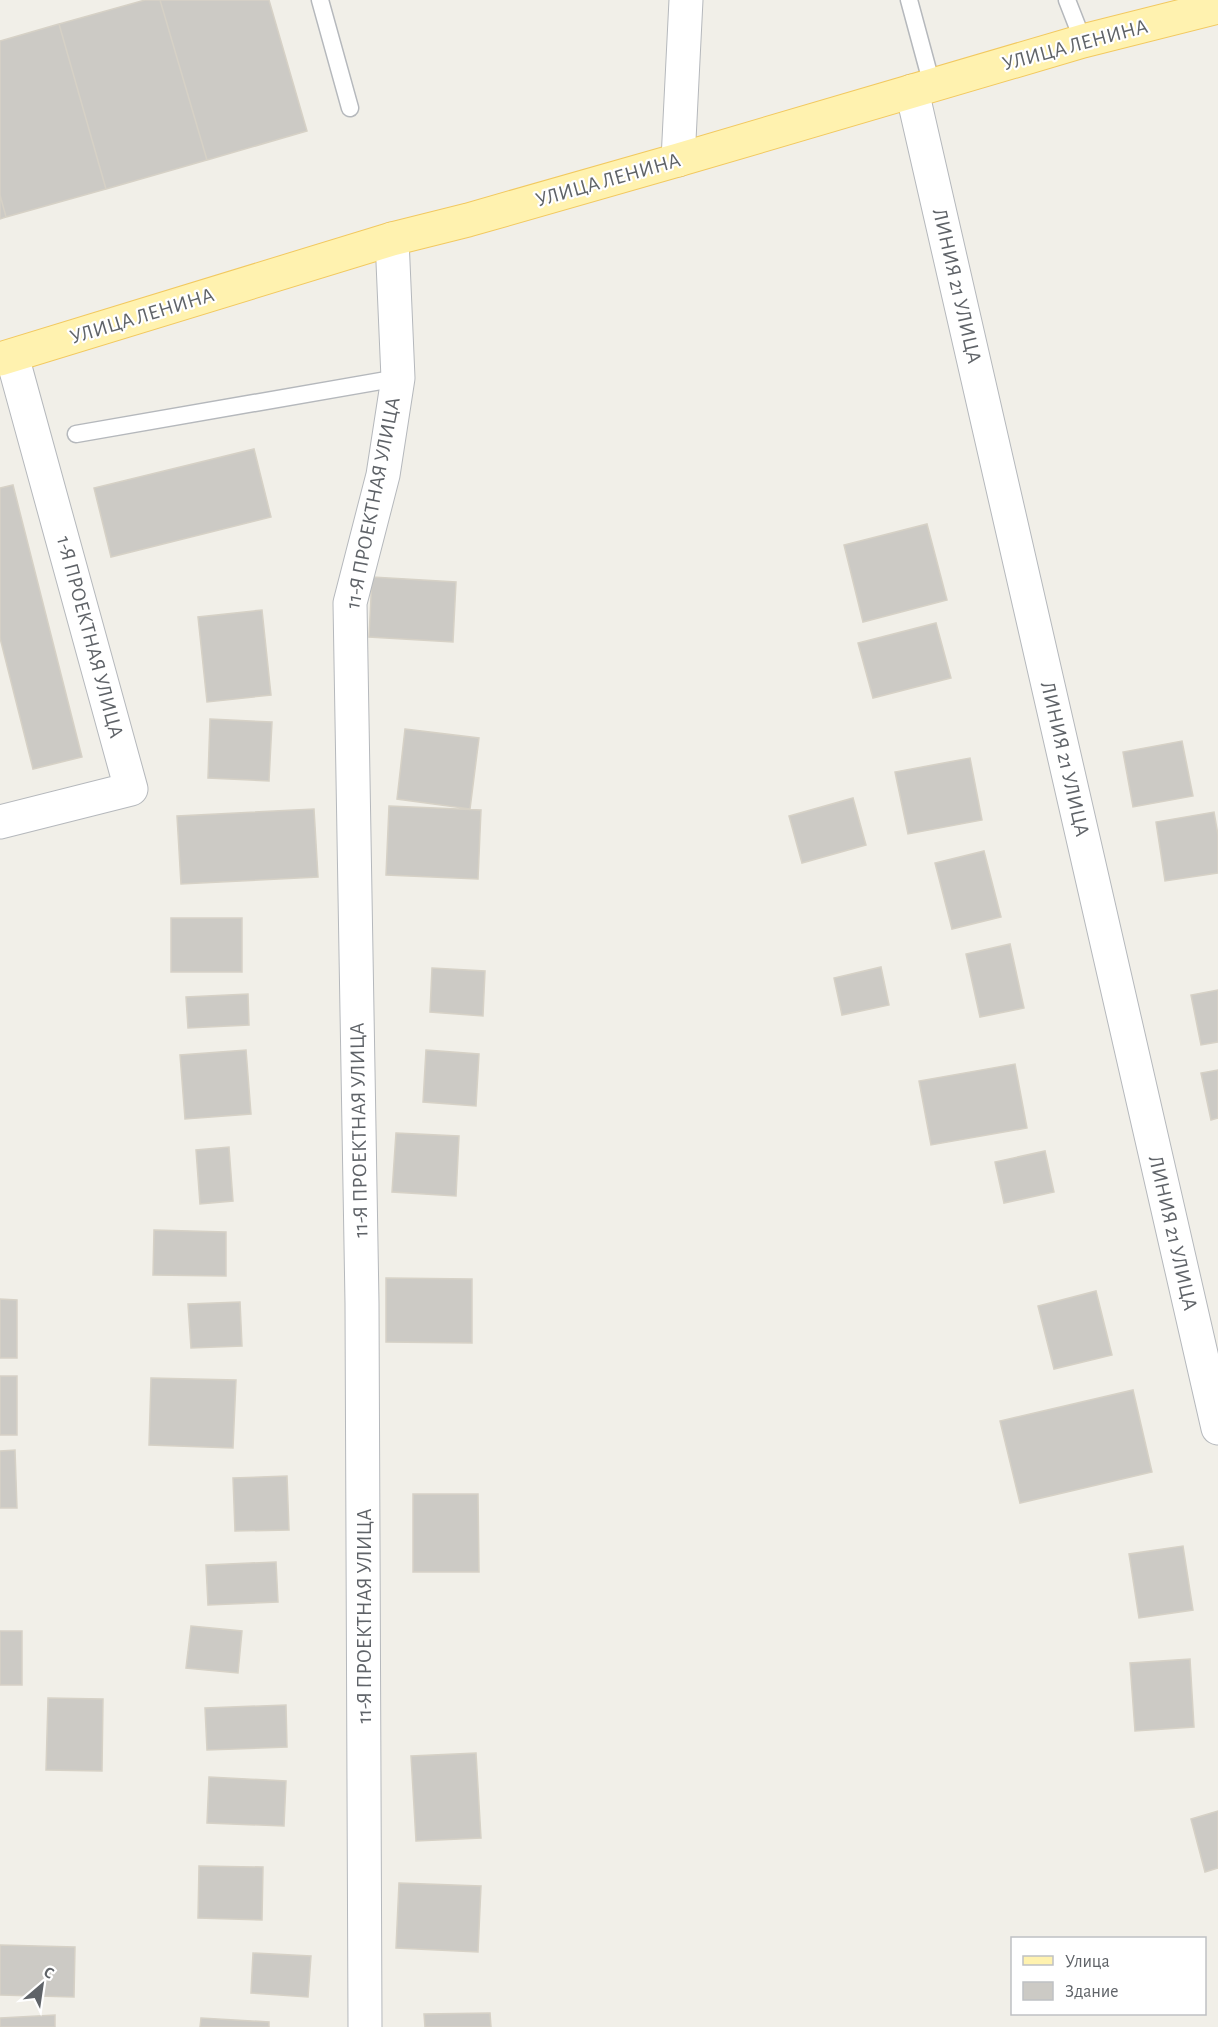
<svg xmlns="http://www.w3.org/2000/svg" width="1218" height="2027" font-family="'Alegreya Sans',sans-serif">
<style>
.building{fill:#cccac5;stroke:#d6d1c6;stroke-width:1.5}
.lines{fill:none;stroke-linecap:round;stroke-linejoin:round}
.service-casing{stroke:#b5b8bc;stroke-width:19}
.minor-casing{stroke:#b5b8bc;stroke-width:35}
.primary-casing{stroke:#f2c960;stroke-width:35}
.service{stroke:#fff;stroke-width:16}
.minor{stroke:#fff;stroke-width:33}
.primary{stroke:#fff2af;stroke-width:33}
.labels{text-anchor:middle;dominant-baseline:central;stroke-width:4.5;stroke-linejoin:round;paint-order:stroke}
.street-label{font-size:21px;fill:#5f6368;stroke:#fff}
</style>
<rect width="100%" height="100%" fill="#f1efe8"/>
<path class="building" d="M145,0H160L207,160L106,189L59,24Z
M160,0H269L307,131L207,160Z
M59,24L106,189L6,217L0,195V41Z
M0,195L6,217L0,219Z
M254,449L271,517L111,557L94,488Z
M13,485L82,757L33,769L0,638V488Z
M927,524L947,600L863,622L844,545Z
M372,577L456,582L453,642L369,637Z
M262,610L271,695L207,702L198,617Z
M936,623L951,678L873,698L858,643Z
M210,719L272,722L269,781L208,778Z
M405,729L479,738L470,809L397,799Z
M1182,741L1193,796L1133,807L1123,752Z
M970,758L982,820L908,834L895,772Z
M853,798L866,845L802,863L789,816Z
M389,806L481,810L478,879L386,875Z
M314,809L318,877L181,884L177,816Z
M1214,812L1218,835V873L1165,881L1156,822Z
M984,851L1001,917L952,929L935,863Z
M171,918H242V972H171Z
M1010,944L1024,1008L980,1017L966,954Z
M881,967L889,1005L842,1015L834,978Z
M432,968L485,971L483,1016L430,1012Z
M1218,990V1042L1201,1045L1191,995Z
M248,994L249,1025L188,1028L186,997Z
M246,1050L251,1114L185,1119L180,1055Z
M426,1050L479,1054L476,1106L423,1102Z
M1015,1064L1027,1128L931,1145L919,1081Z
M1218,1070V1118L1211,1120L1201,1073Z
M396,1133L459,1136L456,1196L392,1192Z
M229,1147L233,1201L200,1204L196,1150Z
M1045,1151L1054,1192L1004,1203L995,1162Z
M154,1230L226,1232V1276L153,1275Z
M386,1278L472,1279V1343L386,1342Z
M1096,1291L1112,1355L1054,1369L1038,1306Z
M0,1299L17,1300V1358H0Z
M240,1302L242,1346L191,1348L188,1304Z
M0,1376H17V1435H0Z
M151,1378L236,1380L233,1448L149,1445Z
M1133,1390L1152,1472L1020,1503L1000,1421Z
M15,1450L17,1508H0V1451Z
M287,1476L289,1530L235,1531L233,1478Z
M413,1494H478L479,1572H413Z
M1183,1546L1193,1610L1139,1618L1129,1554Z
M276,1562L278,1602L208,1605L206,1565Z
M191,1626L242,1631L238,1673L186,1668Z
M0,1631H22V1685H0Z
M1190,1659L1194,1727L1135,1731L1130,1663Z
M48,1698L103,1699L102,1771L46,1770Z
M286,1705L287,1747L207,1750L205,1708Z
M476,1753L481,1838L416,1841L411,1756Z
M209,1777L286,1781L284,1826L207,1823Z
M1218,1811V1868L1205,1872L1191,1819Z
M199,1866L263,1867L262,1920L198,1918Z
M399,1883L481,1886L478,1952L396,1948Z
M0,1945L75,1947L74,1997L0,1995Z
M253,1953L311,1956L308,1997L251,1993Z
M490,2013L491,2027H425L424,2014Z
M55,2015V2027H0V2018Z
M201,2018L269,2022V2027H200Z"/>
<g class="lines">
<defs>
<path id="service" d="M320,0L350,108
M909,0L932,85
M1067,0L1083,41
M76,434L398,378"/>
<path id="minor" d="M912,91L1218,1428
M678,160L686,0
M0,822L131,789L12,356
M365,2027L362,1303L350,603L383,475L398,378L392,239"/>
<path id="primary" d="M0,359L392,239L468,220L678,160L1083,41L1218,7"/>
</defs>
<use href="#service" class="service-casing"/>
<use href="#minor" class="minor-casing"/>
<use href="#primary" class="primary-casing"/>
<use href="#service" class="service"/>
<use href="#minor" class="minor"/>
<use href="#primary" class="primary"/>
</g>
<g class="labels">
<g class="street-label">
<text transform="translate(1075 45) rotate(-15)">УЛИЦА ЛЕНИНА</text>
<text transform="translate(608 180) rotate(-16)">УЛИЦА ЛЕНИНА</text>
<text transform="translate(957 286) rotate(77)">ЛИНИЯ 21 УЛИЦА</text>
<text transform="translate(142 316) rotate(-17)">УЛИЦА ЛЕНИНА</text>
<text transform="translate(373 503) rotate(-79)">11-Я ПРОЕКТНАЯ УЛИЦА</text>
<text transform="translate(90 637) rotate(75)">1-Я ПРОЕКТНАЯ УЛИЦА</text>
<text transform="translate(1065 759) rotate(77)">ЛИНИЯ 21 УЛИЦА</text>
<text transform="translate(359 1130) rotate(-91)">11-Я ПРОЕКТНАЯ УЛИЦА</text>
<text transform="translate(1173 1233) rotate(77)">ЛИНИЯ 21 УЛИЦА</text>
<text transform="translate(364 1616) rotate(-90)">11-Я ПРОЕКТНАЯ УЛИЦА</text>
</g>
</g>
<rect x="1011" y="1937" width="195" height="78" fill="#ffffff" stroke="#bfc1c3" stroke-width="1.5"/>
<rect x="1023" y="1956" width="30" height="9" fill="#fff2af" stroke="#bfc1c3" stroke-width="1.5"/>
<text x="1065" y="1967" font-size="18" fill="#5f6368">Улица</text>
<rect x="1023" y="1982" width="30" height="18" fill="#cccac5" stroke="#bfc1c3" stroke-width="1.5"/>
<text x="1065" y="1997" font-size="18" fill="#5f6368">Здание</text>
<g transform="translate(42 1985) rotate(29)" stroke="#ffffff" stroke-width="4.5" paint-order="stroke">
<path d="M0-4.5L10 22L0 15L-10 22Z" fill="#5f6368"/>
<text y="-9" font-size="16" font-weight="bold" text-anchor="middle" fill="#5f6368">С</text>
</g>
</svg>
